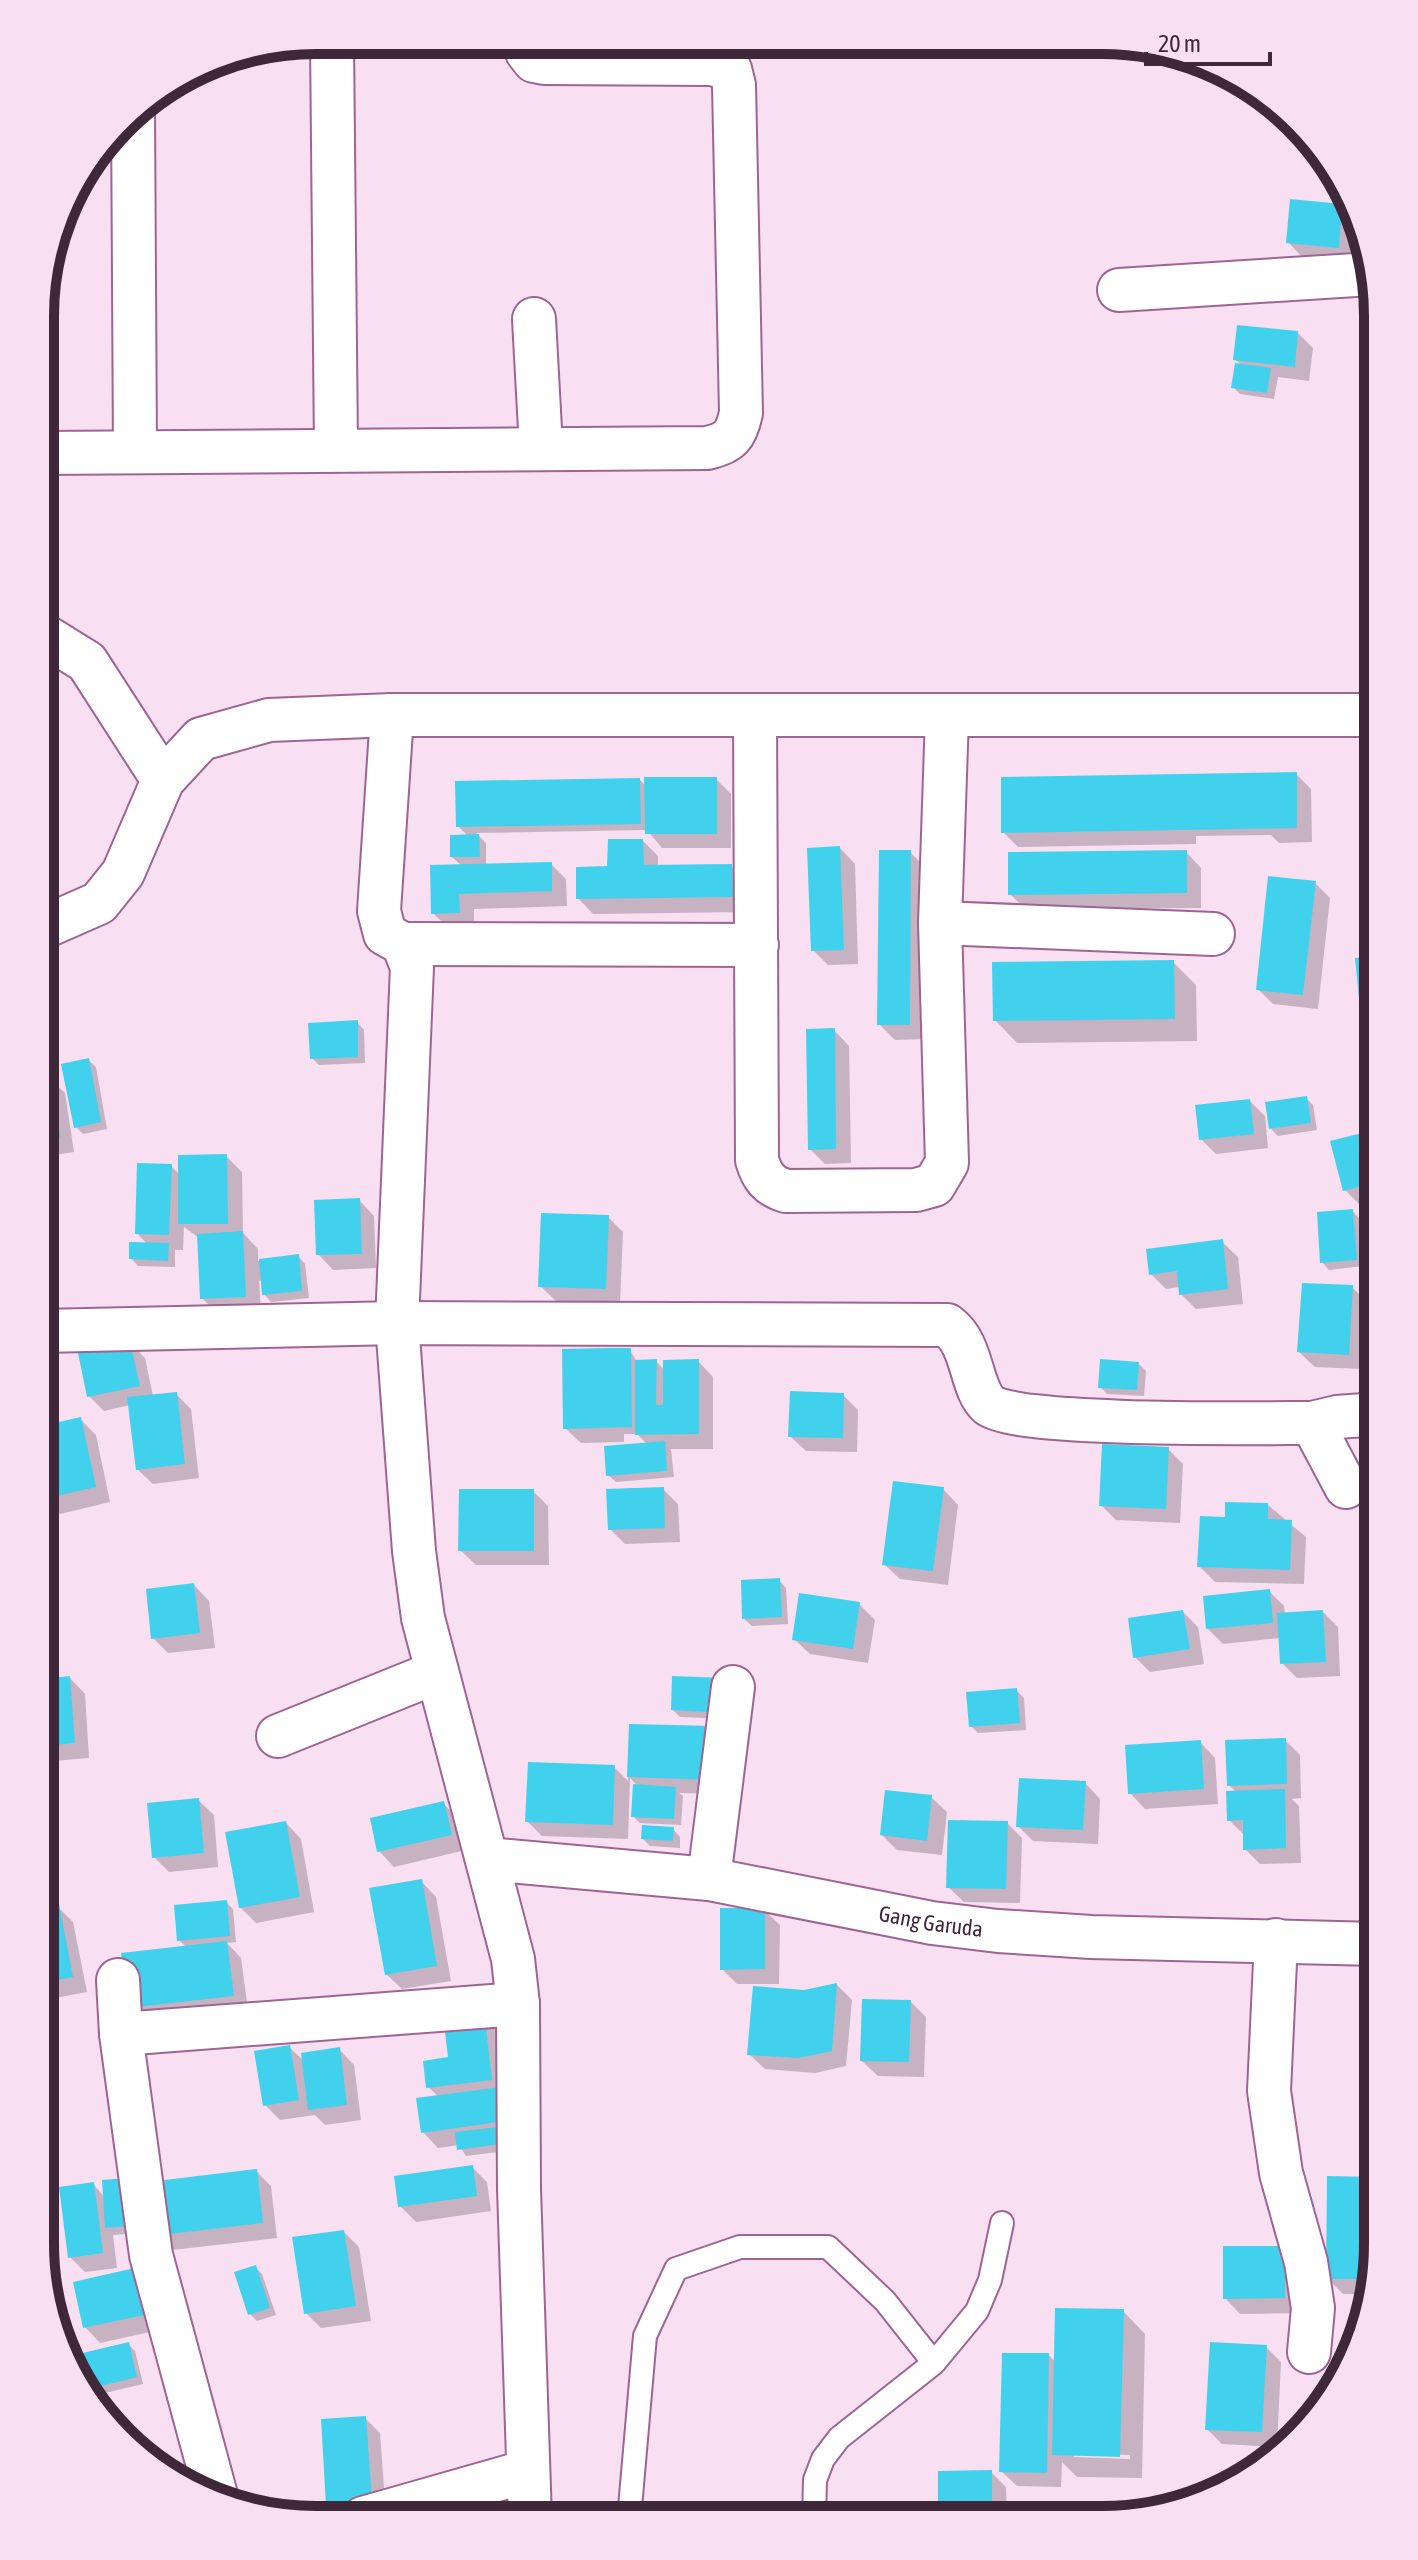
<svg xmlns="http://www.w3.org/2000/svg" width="1418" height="2560" font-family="'Asap Condensed',sans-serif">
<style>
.shadow{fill:#0003;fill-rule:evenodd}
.building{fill:#41d1ed}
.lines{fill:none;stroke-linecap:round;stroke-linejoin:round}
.service-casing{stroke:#9e6593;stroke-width:26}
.minor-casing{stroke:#9e6593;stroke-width:46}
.service{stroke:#fff;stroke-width:22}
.minor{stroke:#fff;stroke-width:42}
.labels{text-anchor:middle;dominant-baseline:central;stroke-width:8;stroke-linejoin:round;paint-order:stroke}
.street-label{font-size:22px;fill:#40283b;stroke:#f8dff2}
.rim{fill:none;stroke:#40283b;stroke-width:10}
</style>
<rect width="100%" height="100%" fill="#f8dff2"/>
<path class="shadow" d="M1341,206L1356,221L1353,262L1303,258L1288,242Z
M1298,333L1313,348L1309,381L1278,377L1274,399L1240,394L1233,387L1242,366L1235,359Z
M1296,774L1311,789L1312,842L1279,843L1271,835L1196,836V844L1018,847L1003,832Z
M716,779L731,794V848H662L647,830L476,833L486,843V865L551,864L566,879L567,906L474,909V927L448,928L433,913L462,866L452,857L468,836L458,826L640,780L646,786Z
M643,841L658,856V867L731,866L746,881L747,912L593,914L578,898Z
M840,848L855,864L858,964L828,965L813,950Z
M910,852L925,867L924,1039L895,1040L879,1024Z
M1186,852L1201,868V908L1025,909L1010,894Z
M1315,883L1330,898L1318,1009L1273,1004L1258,989Z
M1378,958V1013L1376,1014L1361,998Z
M1173,962L1196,985L1197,1041L1017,1043L995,1020Z
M357,1022L364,1030L365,1063L319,1065L312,1058Z
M834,1030L849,1046L851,1163L825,1164L810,1149Z
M88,1060L96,1067L107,1129L83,1134L76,1127Z
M49,1078L65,1093L74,1152L41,1157V1080Z
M1306,1098L1313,1105L1317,1130L1278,1136L1271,1129Z
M1250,1101L1265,1116L1268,1148L1216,1154L1201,1139Z
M1378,1131V1200L1360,1205L1345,1190Z
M226,1156L242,1172L243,1233L258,1249V1261L298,1256L305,1264L309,1298L271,1302L264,1294L263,1280L259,1281L261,1311L218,1314L202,1298L199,1238L184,1227L183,1250H175V1267L138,1266L131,1258L147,1244L137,1233L171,1166L180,1175Z
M359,1200L374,1216L376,1268L333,1270L318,1254Z
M1352,1211L1359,1218L1363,1266L1329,1270L1322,1262Z
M608,1217L623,1232L620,1303L556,1301L540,1286Z
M1222,1242L1238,1257L1243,1304L1196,1309L1181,1294L1180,1287L1166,1289L1151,1274Z
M1378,1268V1374L1370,1366L1368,1335L1363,1369L1315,1367L1299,1352L1352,1287L1366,1301Z
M130,1343L145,1358L153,1396L176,1394L191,1409L199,1478L153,1484L137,1469L130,1405L104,1411L89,1396Z
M630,1350L637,1362L656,1361L665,1371L698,1361L713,1377V1449H671L674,1477L616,1482L608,1475L648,1445L637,1434H624V1442L581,1443L565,1428Z
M1139,1364L1146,1371L1144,1396L1107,1394L1100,1387Z
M843,1395L858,1410L857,1452L806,1451L790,1436Z
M80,1419L96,1435L110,1502L60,1514L44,1498L41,1483V1428Z
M1168,1449L1183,1464L1180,1523L1116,1520L1101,1505Z
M663,1489L678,1504L680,1542L625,1544L610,1529Z
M943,1489L958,1505L948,1585L900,1579L884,1564Z
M533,1491L548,1506L549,1565H476L460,1550Z
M1268,1505L1306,1537L1304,1584L1215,1582L1199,1566L1227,1519Z
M779,1580L786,1588L788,1624L752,1626L744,1619Z
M194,1585L209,1601L215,1648L168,1653L153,1638Z
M1269,1591L1284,1606L1285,1614L1323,1612L1338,1627L1340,1676L1297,1678L1282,1663L1280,1638L1223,1644L1208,1629Z
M859,1604L875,1620L868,1663L810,1654L794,1639Z
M1183,1612L1198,1627L1204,1664L1150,1672L1135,1657Z
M70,1678L85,1694L89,1758L41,1762V1681Z
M674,1678L731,1719L680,1717L673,1710Z
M1017,1691L1024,1698L1026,1730L978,1733L971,1726Z
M631,1726L727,1794L679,1793L683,1796L681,1825L640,1823L633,1816L639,1787L630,1778L628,1839L542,1836L527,1821L614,1767L628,1781Z
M1285,1740L1300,1755L1301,1798L1292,1799L1299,1806L1301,1863L1260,1864L1245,1849V1836L1229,1820L1236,1792L1229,1785Z
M1200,1742L1215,1758L1218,1804L1145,1809L1130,1793Z
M1085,1783L1100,1799L1098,1844L1033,1841L1018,1826Z
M931,1797L947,1812L942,1855L897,1850L882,1835Z
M198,1800L214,1815L218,1867L169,1872L154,1857Z
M444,1804L459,1819L466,1850L394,1867L379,1851Z
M286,1823L301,1839L314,1912L256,1923L240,1907Z
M1007,1823L1022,1838L1020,1903L964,1902L948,1887Z
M673,1829L680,1837V1848L650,1846L643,1839Z
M421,1881L436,1897L451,1981L402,1989L386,1974Z
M226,1902L233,1909L236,1942L227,1943L241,1958L248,2010L145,2023L130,2007L187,1948L179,1940Z
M58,1907L73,1922L87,1992L45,2000L40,1995V1910Z
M764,1910L780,1925L779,1984H737L722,1969Z
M837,1985L852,2000L846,2066L815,2073L765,2069L749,2054L805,1992Z
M1366,1999H1377V2048L1365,2035Z
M911,2002L926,2017L924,2077L878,2076L862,2061Z
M484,2013L499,2028L515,2150L466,2156L459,2145L438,2148L423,2132L439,2097L428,2087Z
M289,2047L304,2061L339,2049L354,2065L361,2120L325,2125L315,2115L280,2120L265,2105Z
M472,2167L487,2182L491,2211L416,2222L400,2206Z
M256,2171L271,2186L277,2238L172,2250L156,2235Z
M1329,2178L1377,2179V2263L1370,2294H1343L1328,2279Z
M93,2184L136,2233L113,2235L117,2268L85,2272L70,2257Z
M344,2232L359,2247L371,2321L321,2328L306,2313Z
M1284,2248L1299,2313L1240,2314L1225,2298Z
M255,2267L262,2274L276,2315L257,2321L250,2314Z
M138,2270L163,2329L100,2343L85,2327Z
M1123,2311L1145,2334L1142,2478L1077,2477L1062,2462L1061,2487L1017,2486L1001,2471L1049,2355L1056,2363ZM1074,2453L1130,2455V2459L1074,2457Z
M128,2344L135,2351L143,2384L96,2395L71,2358Z
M1266,2347L1281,2362L1277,2447L1222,2444L1207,2429Z
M365,2418L380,2433L386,2516L342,2518L328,2504Z
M991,2472L1006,2487L1007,2520H940Z"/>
<path class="building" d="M1290,199L1342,204L1339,248L1286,243Z
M1237,325L1298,331L1295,367L1233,360Z
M1235,363L1271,368L1267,393L1231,388Z
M1297,772V828L1001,833V777Z
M644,777H717V834H645Z
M640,778L641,824L456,827L455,781Z
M479,834L480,857H450V835Z
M608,839H643L644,865L732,864L733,897L576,899V867L607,866Z
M840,846L844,950L811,951L807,848Z
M879,850H911L910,1025H877Z
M1187,850V893L1008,895V852Z
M552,862V891L459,894L460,913L431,914L430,865Z
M1268,876L1316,881L1303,995L1256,990Z
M1378,956V997L1359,999L1355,958Z
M1174,960L1175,1019L993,1021L992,962Z
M358,1020V1057L310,1059L308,1023Z
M835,1028L836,1149L808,1150L806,1029Z
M89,1058L101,1122L74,1128L61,1064Z
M50,1076L60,1137L41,1140V1077Z
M1307,1096L1311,1123L1269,1129L1265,1102Z
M1250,1099L1254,1134L1199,1140L1195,1105Z
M1378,1129V1182L1343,1191L1330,1141Z
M227,1154L228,1224H178V1155Z
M137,1163L172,1164L169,1235L135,1234Z
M360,1198L362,1254L316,1255L314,1200Z
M1353,1209L1357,1260L1320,1263L1317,1212Z
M541,1213L609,1215L606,1289L538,1287Z
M243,1231L246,1297L200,1299L197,1234Z
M1223,1239L1228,1289L1179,1295L1177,1271L1149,1275L1146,1249Z
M129,1242L169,1243L168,1261L129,1259Z
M299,1254L302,1291L262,1295L259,1259Z
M1378,1266V1367H1368L1361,1267Z
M1302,1283L1353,1285L1349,1355L1297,1352Z
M130,1341L140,1386L87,1397L78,1353Z
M609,1348H631L632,1427L563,1429L562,1349Z
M657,1359L656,1405H663V1360L699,1359V1434L635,1435V1360Z
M1100,1359L1139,1362L1137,1390L1098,1388Z
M790,1391L844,1393L843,1438L788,1437Z
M177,1392L185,1464L136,1470L127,1397Z
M81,1417L96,1487L43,1499L41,1426Z
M665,1441L667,1471L606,1476L604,1446Z
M1102,1444L1169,1447L1166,1509L1099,1506Z
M893,1481L944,1487L933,1571L882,1565Z
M664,1487L665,1528L608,1530L606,1489Z
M459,1489H534V1551H458Z
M1225,1502L1268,1503V1519L1292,1520L1290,1570L1197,1567L1200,1516L1225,1517Z
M780,1578L782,1617L742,1619L741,1580Z
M194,1583L200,1633L151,1639L146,1589Z
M1270,1589L1273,1623L1206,1629L1203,1596Z
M799,1593L860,1602L853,1649L792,1640Z
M1183,1610L1190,1649L1133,1658L1128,1618Z
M1323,1610L1326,1662L1280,1664L1277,1613Z
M70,1676L75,1743L41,1746V1679Z
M672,1676L725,1678L724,1713L671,1710Z
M1017,1688L1020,1723L969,1727L966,1692Z
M629,1724L715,1726L713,1780L627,1777Z
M1286,1738L1287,1784L1227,1786L1225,1740Z
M1201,1740L1204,1789L1128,1794L1125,1745Z
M528,1762L615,1765L613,1825L525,1822Z
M1019,1778L1086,1781L1083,1830L1016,1827Z
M633,1784L676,1787L674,1819L631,1817Z
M1285,1789L1286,1848L1243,1850V1820L1227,1821L1226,1791Z
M885,1790L932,1795L927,1841L880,1835Z
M199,1798L204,1853L152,1858L147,1803Z
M444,1801L452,1835L377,1852L370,1818Z
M948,1820L1008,1821L1006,1889L946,1888Z
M286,1821L300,1897L239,1908L225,1832Z
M642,1825L674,1827L673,1841L641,1839Z
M422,1879L437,1966L385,1975L369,1888Z
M227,1900L230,1936L177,1941L174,1905Z
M59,1904L73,1977L40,1983V1908Z
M720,1908H765V1969L720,1970Z
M227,1941L234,1996L128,2008L121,1953Z
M837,1983L832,2051L799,2058L747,2055L753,1986L804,1990Z
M1364,1997H1377V2036H1363Z
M862,1999L911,2000L909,2062L860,2061Z
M484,2011L492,2080L426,2088L423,2061L448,2057L443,2015Z
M290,2045L299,2100L263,2106L254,2051Z
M340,2047L347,2105L308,2110L301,2053Z
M501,2087L506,2121L421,2133L416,2098Z
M506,2126L508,2143L457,2150L455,2132Z
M473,2165L477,2196L398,2207L394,2176Z
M257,2169L263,2223L154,2236L148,2182Z
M1327,2176L1377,2177V2263L1373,2279H1326Z
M126,2178L130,2226L105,2228L102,2180Z
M94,2182L103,2253L68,2258L59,2187Z
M344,2230L356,2306L304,2314L292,2237Z
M1223,2246H1285V2298L1223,2299Z
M256,2265L270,2308L248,2315L234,2272Z
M139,2267L149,2314L83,2328L73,2282Z
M1055,2308L1124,2309L1120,2457L1052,2455Z
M129,2342L137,2377L97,2387L92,2388L70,2356Z
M1210,2342L1267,2345L1262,2432L1205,2430Z
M1002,2353H1049L1047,2473L999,2472Z
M366,2416L372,2501L326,2505L321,2419Z
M992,2470V2520H938V2471Z
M1207,2481L1237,2483L1206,2498Z
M1168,2498H1200V2501L1168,2509Z"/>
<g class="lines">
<defs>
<path id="service" d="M629,2519L645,2336L676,2269L740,2247H828L885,2301L934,2363
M814,2519L815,2480L823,2459L839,2438L934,2363L977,2311L990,2280L1002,2223"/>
<g id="minor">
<path d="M332,40L336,449"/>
<path d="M133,109L135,450"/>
<path d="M1119,290L1371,274"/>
<path d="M534,319L541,448"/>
<path d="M42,453L707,448C730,443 736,436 741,413L734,85L730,69L712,64L544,63L534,61L527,52L528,41"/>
<path d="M42,634L87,662L163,780"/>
<path d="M392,715L379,911L385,934L403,944L412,967L397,1323L414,1551L423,1618L513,1959L518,2004L519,2189L530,2518"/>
<path d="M755,715L757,1160C762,1177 769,1186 786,1191L916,1190L934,1185L947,1163L940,923L947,716"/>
<path d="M940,923L1213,934"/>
<path d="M42,928L99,903L123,873L163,780L201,739L269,720L392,715H1378"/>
<path d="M403,944L757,945"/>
<path d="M41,1331L397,1323L947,1325C974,1344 970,1389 989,1405C1015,1427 1262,1423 1312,1423"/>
<path d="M1346,1487L1312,1423L1337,1417L1378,1414"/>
<path d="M278,1736L437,1672"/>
<path id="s1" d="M488,1859L709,1879L932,1923L998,1931L1091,1937L1377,1944"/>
<path d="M709,1879L733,1687"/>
<path d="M1276,1940L1269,2091L1281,2173L1306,2262L1313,2308L1309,2352"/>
<path d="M118,1980L121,2034L151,2255L217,2499"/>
<path d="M121,2034L518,2004"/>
<path d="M363,2518L528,2471"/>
</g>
</defs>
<use href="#service" class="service-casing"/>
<use href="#minor" class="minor-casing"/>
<use href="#service" class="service"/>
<use href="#minor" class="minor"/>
</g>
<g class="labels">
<g class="street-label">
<text stroke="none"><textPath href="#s1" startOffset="448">Gang Garuda</textPath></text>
</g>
</g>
<path d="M0 0H1418V2560H0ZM316 54H1102A262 262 0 0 1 1364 316V2244A262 262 0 0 1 1102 2506H316A262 262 0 0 1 54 2244V316A262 262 0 0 1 316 54Z" fill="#f8dff2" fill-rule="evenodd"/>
<path class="rim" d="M316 54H1102A262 262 0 0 1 1364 316V2244A262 262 0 0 1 1102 2506H316A262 262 0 0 1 54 2244V316A262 262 0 0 1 316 54Z"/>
<path d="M1146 52v12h124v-12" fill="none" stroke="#40283b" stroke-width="4"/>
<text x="1158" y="52" font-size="24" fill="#40283b" stroke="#f8dff2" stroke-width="6" paint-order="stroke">20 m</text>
</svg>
